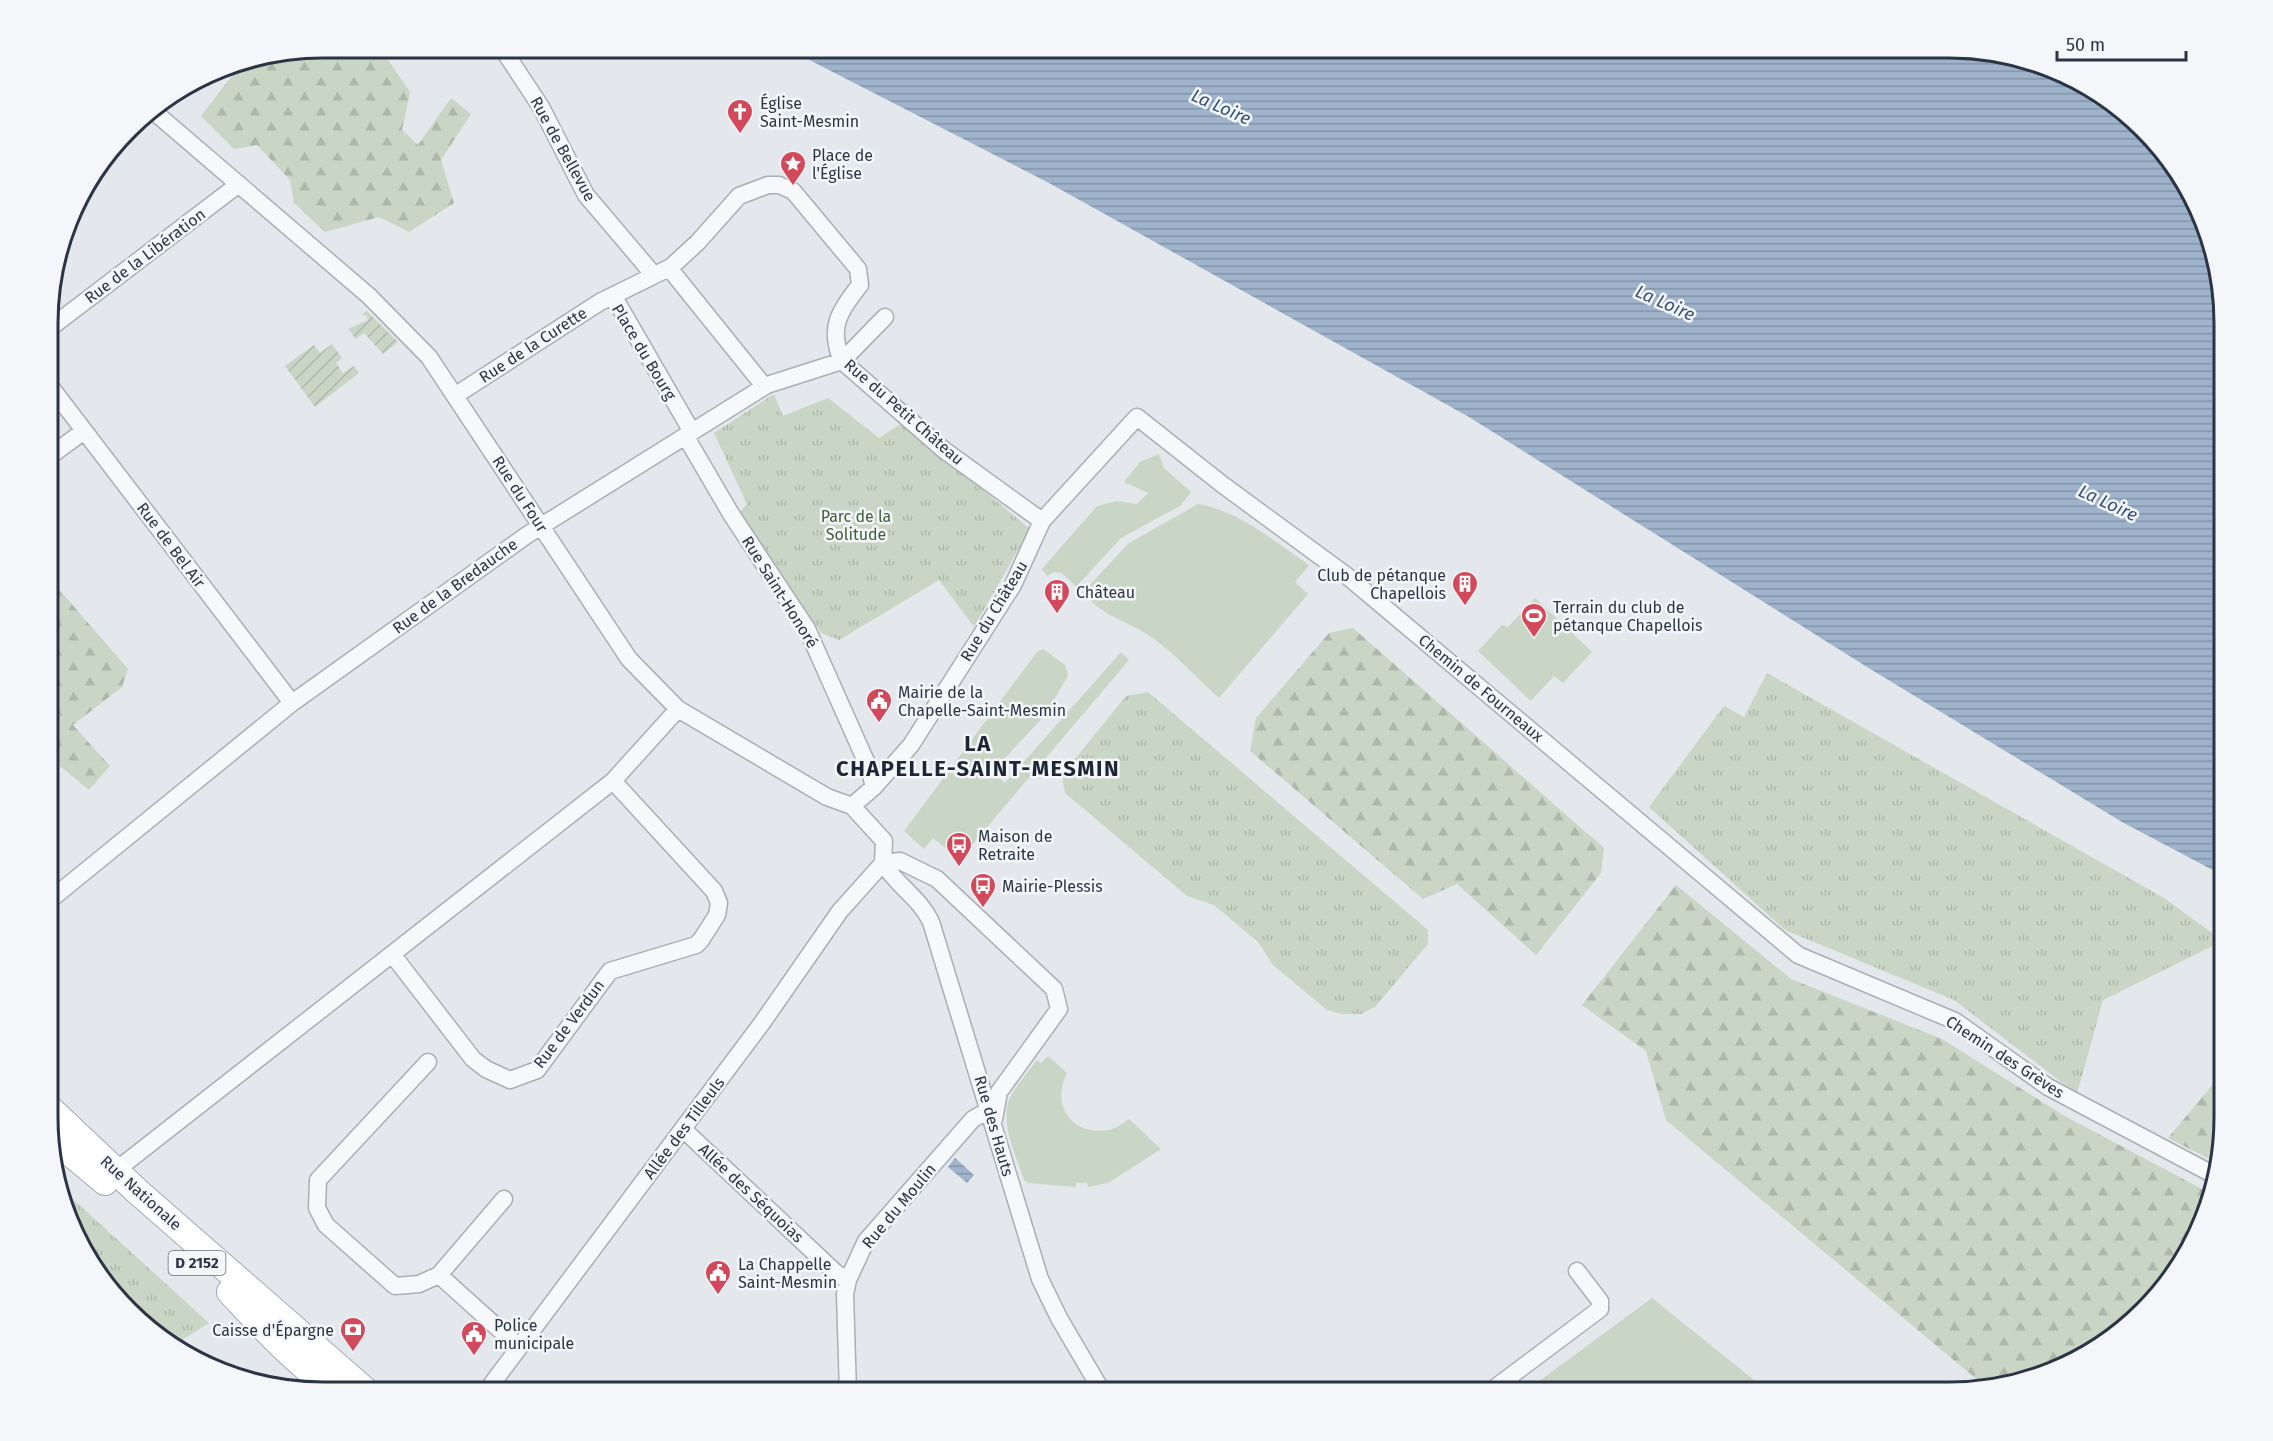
<svg xmlns="http://www.w3.org/2000/svg" width="2273" height="1441" font-family="'Fira Sans',sans-serif">
<style>
.grass{fill:#c9d6c5}
.forest{fill:url(#forest-firs)}
.park{fill:url(#park-tufts)}
.garden{fill:url(#garden-furrows)}
.water{fill:url(#water-rules)}
.lines{fill:none;stroke-linecap:round;stroke-linejoin:round}
.street-casing{stroke:#a9aeb7;stroke-width:19}
.primary-casing{stroke:#a3abb8;stroke-width:28}
.street{stroke:#f7f8fa;stroke-width:16}
.primary{stroke:#fff;stroke-width:26}
.labels{text-anchor:middle;dominant-baseline:central;stroke-width:5;stroke-linejoin:round;paint-order:stroke}
.shield{fill:#f4f6f9;stroke:#676e7b;stroke-width:1.5}
.shield-label{font-size:15px;font-weight:bold;fill:#2b3445}
.poi-label{font-size:16px;fill:#2b3445;stroke:#f4f6f9;text-anchor:start}
.street-label{font-size:16px;fill:#2b3445;stroke:#f4f6f9}
.park-label{font-size:16px;fill:#3f6138;stroke:#f4f6f9}
.water-label{font-size:18px;font-style:italic;fill:#34527a;stroke:#f4f6f9}
.district-label{font-size:22px;font-weight:bold;letter-spacing:1.5px;fill:#1d2536;stroke:#f4f6f9}
.rim{fill:none;stroke:#2b3445;stroke-width:3}
</style>
<defs>
<pattern id="forest-firs" width="22" height="20" patternUnits="userSpaceOnUse" patternTransform="scale(1.5)"><rect width="22" height="20" fill="#c9d6c5"/><path d="M5 1l3.5 6h-7zM16 11l3.5 6h-7z" fill="#adb8ab"/></pattern>
<pattern id="park-tufts" width="24" height="20" patternUnits="userSpaceOnUse" patternTransform="scale(1.5)"><rect width="24" height="20" fill="#c9d6c5"/><path d="M3 7l-1-3M5 7V3M7 7l1-3M15 17l-1-3M17 17v-4M19 17l1-3" fill="none" stroke="#adb8ab"/></pattern>
<pattern id="garden-furrows" width="10" height="10" patternUnits="userSpaceOnUse" patternTransform="scale(1.5)"><rect width="10" height="10" fill="#c9d6c5"/><path d="M-1 1l2-2M0 10L10 0M9 11l2-2" fill="none" stroke="#adb8ab"/></pattern>
<pattern id="water-rules" width="6" height="5" patternUnits="userSpaceOnUse" patternTransform="scale(1.5)"><rect width="6" height="5" fill="#9fb4cc"/><path d="M0 2.5h6" fill="none" stroke="#8293a7"/></pattern>
</defs>
<rect width="100%" height="100%" fill="#e4e7ec"/>
<path class="grass" d="M1159,454L1164,468L1191,492L1180,506L1121,538L1076,587L1062,573L1054,572L1047,576L1042,569L1097,506L1117,501L1137,504L1148,493L1124,482L1140,462Z
M1198,504C1239,511 1275,542 1309,565L1295,582L1308,594L1219,698C1199,680 1166,645 1145,633C1123,620 1098,613 1083,592L1129,543Z
M1535,598L1592,652L1563,683L1554,676L1531,701L1478,651L1502,625L1508,627Z
M1043,649L1065,665L1068,676L1045,715L992,772L1005,783L1121,652L1129,660L960,859L933,838L924,849L904,831L1037,652Z
M1048,1056L1067,1073C1051,1105 1071,1136 1108,1130C1115,1129 1123,1123 1129,1119L1161,1149L1108,1183L1088,1187L1087,1183H1076V1187L1028,1183L1024,1180C1016,1155 997,1118 1012,1094C1019,1082 1029,1071 1037,1060L1041,1063Z
M1652,1298L1769,1392L1523,1393Z"/>
<path class="forest" d="M323,48H380L410,92L402,130L418,145L451,98L471,114L441,160L454,203L409,232L379,217L325,232L294,203L290,180L257,145L234,149L201,116L241,64Z
M50,579L128,669L122,687L73,725L110,766L89,790L50,758Z
M1353,628L1604,848L1601,873L1536,955L1457,884L1423,899L1250,751L1256,718L1329,633Z
M1676,885L1791,979L1942,1039L2063,1115L2213,1195L2210,1206L2179,1270L2087,1356L1986,1387L1666,1120L1646,1051L1582,1005Z
M2224,1071V1135L2219,1164L2168,1138Z"/>
<path class="park" d="M774,394L783,416L828,398L879,438L902,423L1030,529L974,627L939,580L839,640L821,633L738,514L747,504L714,433Z
M1767,673L2164,898L2223,941L2103,1000L2077,1094L1954,1000L1785,930L1649,807L1724,706L1744,717Z
M1148,692L1428,930V944L1375,1007L1361,1014H1342L1327,1010L1273,965L1258,942L1214,905L1187,896L1065,793L1062,775L1126,696Z
M65,1192L209,1323L171,1347L94,1270Z"/>
<path class="garden" d="M367,311L398,342L383,354L364,333L356,339L348,329L368,320L365,315H361Z
M332,344L342,358L336,363L343,373L354,366L359,373L315,407L285,366L314,345L320,353Z"/>
<path class="water" d="M786,48H1950L2038,63L2102,94L2188,186L2224,306V876L2122,822L1867,667L1469,417L1049,183Z
M955,1158L974,1175L967,1183L948,1167Z"/>
<g class="lines">
<defs>
<path id="street" d="M502,48L541,107L586,195L653,274
M152,110L369,296L429,357L629,659L678,709L827,797L852,806L884,841L883,863
M669,268L764,386
M610,298L618,304L692,432
M50,328L239,184
M50,386L292,703
M456,395L600,302L671,267L698,242L739,196L768,185H779L793,191L858,269L860,285C839,311 828,328 842,361L944,450L1042,521
M686,437L731,514L807,629L869,768L874,787
M50,456L84,431
M852,806L874,787L911,745L1013,585L1042,521L1137,417L1223,485L1347,576L1798,955L1955,1021L2048,1087L2216,1176
M883,863C896,885 920,898 931,922L1040,1279L1059,1318L1103,1393
M883,863L900,861L937,879L1054,989L1059,1009L999,1092L994,1119
M50,900L292,703L527,535L767,385L842,361L885,317
M392,954L473,1059L486,1069L510,1080L537,1070L610,971L696,945L701,940L717,915L719,903L714,891L613,781
M428,1062L318,1180L317,1208L326,1225L395,1286L419,1284L439,1275
M683,1129L836,1273L848,1280
M111,1177L124,1164L613,781L678,709
M504,1199L439,1275L519,1347
M485,1393L762,1023L840,911L883,863
M848,1393L845,1294L848,1280L866,1241L973,1119L989,1110
M1488,1393L1600,1309V1301L1577,1271"/>
<path id="primary" d="M50,1109L138,1192L368,1393
M50,1136L105,1182
M230,1292C264,1328 297,1365 339,1393"/>
</defs>
<use href="#street" class="street-casing"/>
<use href="#primary" class="primary-casing"/>
<use href="#street" class="street"/>
<use href="#primary" class="primary"/>
</g>
<defs>
<symbol id="church-pin" viewBox="-11 -11 22 30"><path d="M0 17L-7.5 6A9.5 9.5 0 1 1 7.5 6Z" fill="#d1495b" stroke="#f4f6f9"/><path d="M-1.2-6h2.4v3.5h3.3v2.4h-3.3V6h-2.4V-.1h-3.3v-2.4h3.3Z" fill="#fff"/></symbol>
<symbol id="sight-pin" viewBox="-11 -11 22 30"><path d="M0 17L-7.5 6A9.5 9.5 0 1 1 7.5 6Z" fill="#d1495b" stroke="#f4f6f9"/><path d="M0-6L1.8-2.2L6-1.7L2.9 1.2L3.7 5.4L0 3.3L-3.7 5.4L-2.9 1.2L-6-1.7L-1.8-2.2Z" fill="#fff"/></symbol>
<symbol id="building-pin" viewBox="-11 -11 22 30"><path d="M0 17L-7.5 6A9.5 9.5 0 1 1 7.5 6Z" fill="#d1495b" stroke="#f4f6f9"/><path d="M-4-6H4V6H1V3H-1V6H-4ZM-2.5-4.3h1.7v1.8h-1.7ZM.8-4.3h1.7v1.8H.8ZM-2.5-1h1.7V.8h-1.7ZM.8-1h1.7V.8H.8Z" fill="#fff"/></symbol>
<symbol id="stadium-pin" viewBox="-11 -11 22 30"><path d="M0 17L-7.5 6A9.5 9.5 0 1 1 7.5 6Z" fill="#d1495b" stroke="#f4f6f9"/><path d="M0-5a6.5 5 0 1 0 0 10a6.5 5 0 1 0 0-10ZM-3.5-1.8h7v3.6h-7Z" fill="#fff"/></symbol>
<symbol id="civic-pin" viewBox="-11 -11 22 30"><path d="M0 17L-7.5 6A9.5 9.5 0 1 1 7.5 6Z" fill="#d1495b" stroke="#f4f6f9"/><path d="M-.6-6.5H3V-4.5H.6V-3L4-1V1h2V6H-6V1h2V-1L-.6-3ZM-1.2 2.5V6h2.4V2.5Z" fill="#fff"/></symbol>
<symbol id="bus-pin" viewBox="-11 -11 22 30"><path d="M0 17L-7.5 6A9.5 9.5 0 1 1 7.5 6Z" fill="#d1495b" stroke="#f4f6f9"/><path d="M-5-6H5V4H4V6H2V4H-2V6H-4V4H-5ZM-3.5-4V0h7V-4ZM-3.5 1.2v1.5H-2V1.2ZM2 1.2v1.5H3.5V1.2Z" fill="#fff"/></symbol>
<symbol id="bank-pin" viewBox="-11 -11 22 30"><path d="M0 17L-7.5 6A9.5 9.5 0 1 1 7.5 6Z" fill="#d1495b" stroke="#f4f6f9"/><path d="M-6-4H6V4H-6ZM0-2.3a2.3 2.3 0 1 0 0 4.6a2.3 2.3 0 1 0 0-4.6Z" fill="#fff"/></symbol>
</defs>
<g fill-rule="evenodd">
<use href="#church-pin" x="725" y="97" width="30" height="40"/>
<use href="#sight-pin" x="778" y="149" width="30" height="40"/>
<use href="#building-pin" x="1450" y="569" width="30" height="40"/>
<use href="#building-pin" x="1042" y="577" width="30" height="40"/>
<use href="#stadium-pin" x="1519" y="601" width="30" height="40"/>
<use href="#civic-pin" x="864" y="686" width="30" height="40"/>
<use href="#bus-pin" x="944" y="830" width="30" height="40"/>
<use href="#bus-pin" x="968" y="871" width="30" height="40"/>
<use href="#civic-pin" x="703" y="1258" width="30" height="40"/>
<use href="#bank-pin" x="338" y="1315" width="30" height="40"/>
<use href="#civic-pin" x="459" y="1319" width="30" height="40"/>
</g>
<g class="labels">
<rect class="shield" x="168.5" y="1251" width="57" height="24" rx="4.5"/>
<g class="shield-label">
<text x="197" y="1263">D 2152</text>
</g>
<g class="poi-label">
<text x="760" y="103">Église<tspan x="760" dy="18">Saint-Mesmin</tspan></text>
<text x="812" y="155">Place de<tspan x="812" dy="18">l'Église</tspan></text>
<text x="1446" y="575" text-anchor="end">Club de pétanque<tspan x="1446" dy="18">Chapellois</tspan></text>
<text x="1076" y="592">Château</text>
<text x="1553" y="607">Terrain du club de<tspan x="1553" dy="18">pétanque Chapellois</tspan></text>
<text x="898" y="692">Mairie de la<tspan x="898" dy="18">Chapelle-Saint-Mesmin</tspan></text>
<text x="978" y="836">Maison de<tspan x="978" dy="18">Retraite</tspan></text>
<text x="1002" y="886">Mairie-Plessis</text>
<text x="738" y="1264">La Chappelle<tspan x="738" dy="18">Saint-Mesmin</tspan></text>
<text x="494" y="1325">Police<tspan x="494" dy="18">municipale</tspan></text>
<text x="334" y="1330" text-anchor="end">Caisse d'Épargne</text>
</g>
<g class="street-label">
<text transform="translate(563 149) rotate(61)">Rue de Bellevue</text>
<text transform="translate(145 256) rotate(-37)">Rue de la Libération</text>
<text transform="translate(533 345) rotate(-33)">Rue de la Curette</text>
<text transform="translate(644 352) rotate(59)">Place du Bourg</text>
<text transform="translate(904 412) rotate(41)">Rue du Petit Château</text>
<text transform="translate(520 494) rotate(57)">Rue du Four</text>
<text transform="translate(171 545) rotate(53)">Rue de Bel Air</text>
<text transform="translate(455 586) rotate(-36)">Rue de la Bredauche</text>
<text transform="translate(780 592) rotate(58)">Rue Saint-Honoré</text>
<text transform="translate(994 611) rotate(-59)">Rue du Château</text>
<text transform="translate(1481 688) rotate(40)">Chemin de Fourneaux</text>
<text transform="translate(569 1024) rotate(-53)">Rue de Verdun</text>
<text transform="translate(2005 1057) rotate(33)">Chemin des Grèves</text>
<text transform="translate(994 1126) rotate(74)">Rue des Hauts</text>
<text transform="translate(684 1128) rotate(-53)">Allée des Tilleuls</text>
<text transform="translate(141 1193) rotate(42)">Rue Nationale</text>
<text transform="translate(751 1193) rotate(43)">Allée des Séquoias</text>
<text transform="translate(899 1206) rotate(-50)">Rue du Moulin</text>
</g>
<g class="park-label">
<text x="856" y="516">Parc de la<tspan x="856" dy="18">Solitude</tspan></text>
</g>
<g class="water-label">
<text transform="translate(1221 107) rotate(24)">La Loire</text>
<text transform="translate(1665 303) rotate(24)">La Loire</text>
<text transform="translate(2108 503) rotate(25)">La Loire</text>
</g>
<g class="district-label">
<text x="978" y="743">LA<tspan x="978" dy="25">CHAPELLE-SAINT-MESMIN</tspan></text>
</g>
</g>
<path d="M0 0H2273V1441H0ZM323 58H1949A265 265 0 0 1 2214 323V1117A265 265 0 0 1 1949 1382H323A265 265 0 0 1 58 1117V323A265 265 0 0 1 323 58Z" fill="#f4f6f9" fill-rule="evenodd"/>
<path class="rim" d="M323 58H1949A265 265 0 0 1 2214 323V1117A265 265 0 0 1 1949 1382H323A265 265 0 0 1 58 1117V323A265 265 0 0 1 323 58Z"/>
<path d="M2057 51v9h129v-9" fill="none" stroke="#2b3445" stroke-width="3"/>
<text x="2066" y="51" font-size="18" fill="#2b3445" stroke="#f4f6f9" stroke-width="4.5" paint-order="stroke">50 m</text>
</svg>
